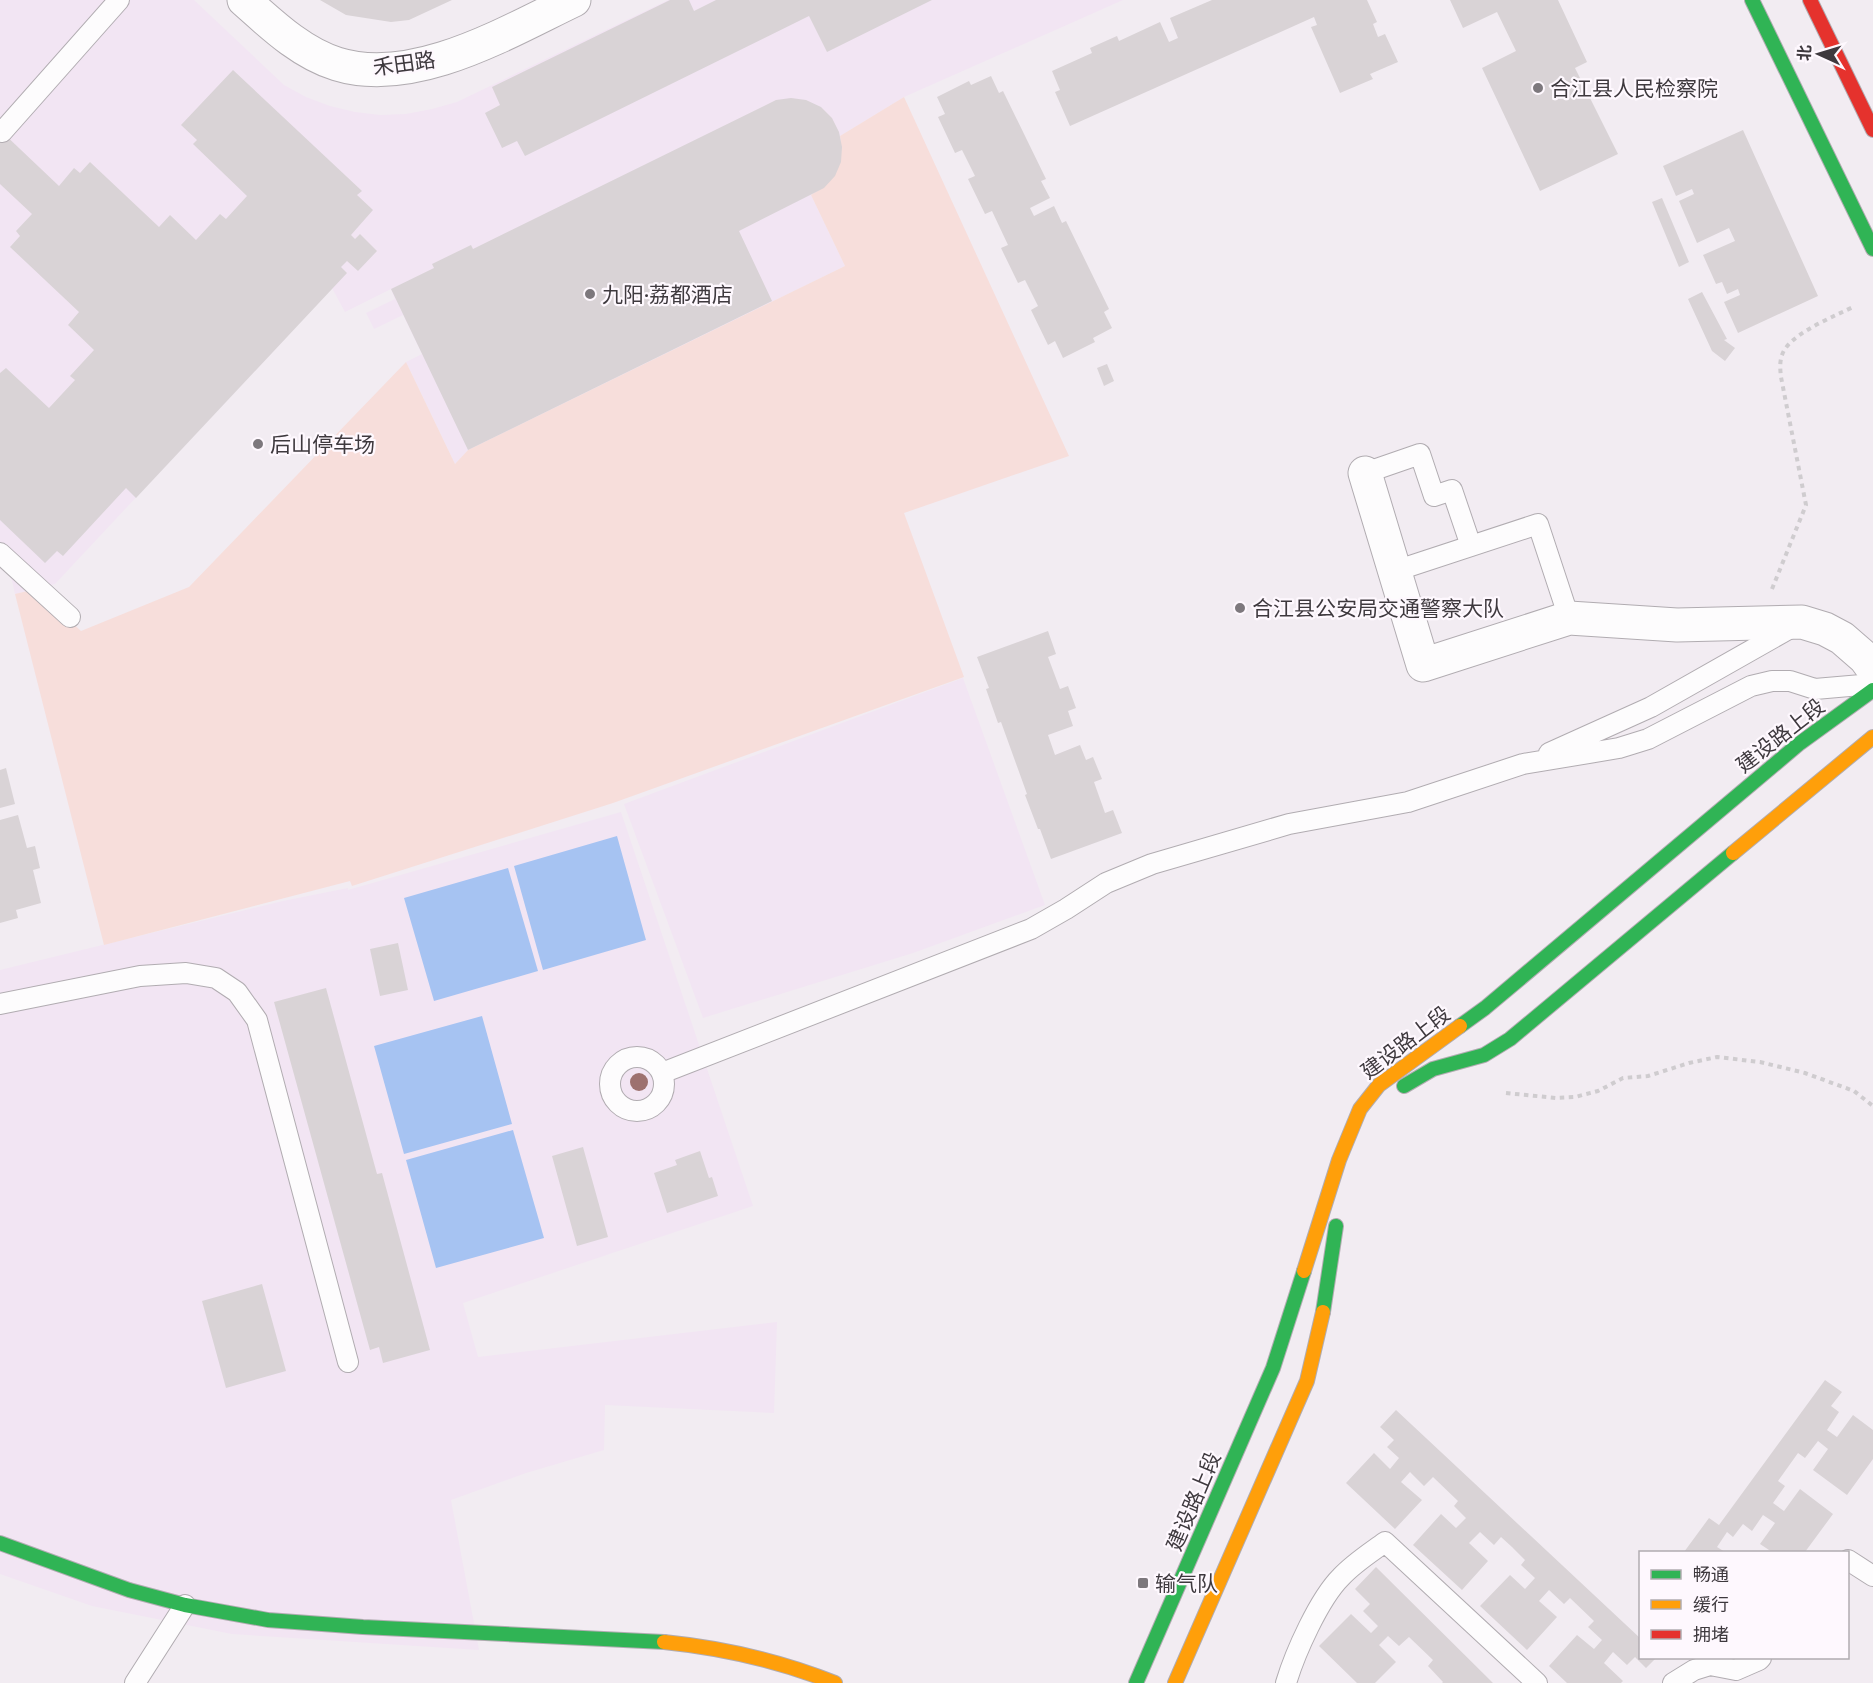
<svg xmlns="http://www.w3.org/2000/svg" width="1873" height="1683" font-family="'PT Serif','Noto Sans SC',serif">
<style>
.built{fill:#f2e5f3}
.green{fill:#f7dedb}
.water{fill:#a6c3f2}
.building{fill:#d9d3d6}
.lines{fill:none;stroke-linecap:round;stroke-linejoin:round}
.lane-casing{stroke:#b1acb1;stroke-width:22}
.street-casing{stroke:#b1acb1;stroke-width:35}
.fast-casing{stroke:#b1acb1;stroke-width:16}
.slow-casing{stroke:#b1acb1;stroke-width:16}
.jam-casing{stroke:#b1acb1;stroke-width:16}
.path{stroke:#cfcccf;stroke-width:4;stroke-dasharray:4.5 4.5;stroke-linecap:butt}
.lane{stroke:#fdfcfd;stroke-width:20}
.street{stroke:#fdfcfd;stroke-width:33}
.fast{stroke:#30b455;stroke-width:14}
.slow{stroke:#ff9f0a;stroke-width:14}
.jam{stroke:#e5322d;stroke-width:14}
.tree{fill:#9d716f}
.poi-dot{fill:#7d787d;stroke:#fef8fe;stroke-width:2}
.labels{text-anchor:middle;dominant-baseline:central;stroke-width:4.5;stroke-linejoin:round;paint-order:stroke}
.street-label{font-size:21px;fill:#3e393e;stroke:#fef8fe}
.poi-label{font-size:21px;fill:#3e393e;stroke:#fef8fe;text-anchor:start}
</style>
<rect width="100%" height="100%" fill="#f2ecf2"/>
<path class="built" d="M0,0H194L284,85L306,97L330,106L355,112L380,115L406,114L432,109L457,102L668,0H1123L904,97L840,136L842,147L841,162L835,176L824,188L811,195L845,266L468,450L455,464L406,362L422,354L403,315L374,329L366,313L395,299L391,289L345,312L332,288L55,584L15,594L6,554L0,548Z
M963,678L1045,905L913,953L703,1018L624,804Z
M621,812L753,1206L463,1303L478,1357L777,1322L774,1413L605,1405L604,1450L526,1473L451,1500L479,1650L232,1634L92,1606L0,1574V970L283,901L348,888V890Z"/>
<path class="green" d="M904,97L1069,456L904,513L964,677L613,803L352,886L350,881L104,945L15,594L36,589L81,631L189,587L406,362L455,464L468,450L845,266L811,195C834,182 845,163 840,136Z"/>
<path class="water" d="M617,836L646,940L543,970L514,866Z
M508,868L538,971L434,1001L404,898Z
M482,1016L512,1124L404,1154L374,1046Z
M513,1130L544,1238L436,1268L406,1160Z"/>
<path class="building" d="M320,0H452L409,20L391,22L346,15Z
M670,0H689L694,11L716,0H932L827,52L809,16L525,156L517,141L502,148L485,113L500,105L492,87Z
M1212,0H1367L1377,22L1373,24L1378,37L1385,34L1398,62L1370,74L1373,79L1340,93L1311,27L1317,25L1314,17L1070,126L1055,92L1060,90L1052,71L1092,53L1090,48L1117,36L1119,41L1160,22L1169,42L1178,38L1170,18Z
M1450,0H1558L1587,62L1575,68L1618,154L1540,191L1482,68L1516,51L1497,12L1463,28Z
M233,70L362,191L357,195L373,210L351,235L355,239L360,234L377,251L358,271L347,261L341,267L347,273L136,498L126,488L63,556L57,551L45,563L0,520V373L6,368L49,408L75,380L70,376L94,350L68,325L79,312L10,247L20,236L16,231L32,214L0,184V130L59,186L74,168L80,173L90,162L159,227L170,215L196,240L220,214L226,219L247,196L193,144L197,140L181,125Z
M991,76L999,93L1003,91L1046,179L1041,181L1050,198L1030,208L1034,216L1054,206L1062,223L1066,221L1109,309L1104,312L1112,328L1093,338L1095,342L1063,358L1055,341L1048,345L1031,310L1038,306L1025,280L1018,283L1001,248L1008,245L992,211L985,214L968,179L975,176L962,150L955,153L938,117L945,114L937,97L969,81L971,85Z
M791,98L806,100L821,107L832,118L839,132L842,147L841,162L835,176L824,188L739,231L772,301L468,450L391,289L434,268L432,264L471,245L473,249L776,100Z
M1743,130L1818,296L1738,333L1724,302L1740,295L1738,289L1727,294L1722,282L1716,284L1703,255L1735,241L1729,228L1697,243L1679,201L1694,194L1692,189L1676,196L1663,166Z
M1662,198L1689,262L1679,267L1652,202Z
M1702,292L1727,339L1724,340L1735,348L1725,361L1712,351L1688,299Z
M1107,364L1114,381L1104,386L1097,368Z
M1048,631L1056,654L1048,657L1060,689L1068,686L1076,708L1068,711L1073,726L1048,735L1055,755L1080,745L1086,760L1093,757L1102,779L1094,782L1105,813L1113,810L1122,833L1051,859L1040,829H1038L1025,795L1027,794L1001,722L998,723L986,689L989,688L977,657Z
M6,768L15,804L0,808V770Z
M18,815L27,848L35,846L40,868L33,870L41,903L16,910L18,918L0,923V820Z
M398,943L408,990L380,996L370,949Z
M326,988L377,1174L382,1173L430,1350L383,1363L379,1347L370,1350L274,1002Z
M583,1147L608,1237L577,1246L552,1156Z
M700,1151L709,1178L712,1177L718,1196L667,1213L654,1173L677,1165L675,1160Z
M262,1284L286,1371L226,1388L202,1301Z
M1825,1380L1842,1392L1831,1406L1839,1412L1827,1430L1837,1437L1853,1415L1873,1430V1459L1847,1495L1813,1470L1828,1449L1818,1441L1805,1458L1798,1453L1778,1481L1785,1486L1773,1503L1784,1511L1800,1489L1833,1514L1805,1552H1772L1760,1544L1775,1523L1763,1515L1752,1531L1743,1524L1733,1537L1727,1532L1717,1547L1725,1552H1684L1709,1518L1719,1525Z
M1396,1410L1640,1638V1658H1656L1646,1668L1635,1657L1627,1665L1613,1652L1604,1663L1623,1681L1621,1683H1567L1549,1666L1577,1635L1594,1649L1602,1640L1588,1627L1594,1621L1570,1598L1564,1604L1549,1590L1539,1601L1557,1617L1527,1650L1480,1606L1510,1575L1525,1589L1535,1578L1521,1565L1525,1560L1512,1547L1501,1537L1494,1545L1480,1532L1469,1543L1488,1561L1462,1590L1413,1545L1441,1514L1456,1528L1466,1518L1454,1506L1458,1501L1433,1477L1424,1486L1410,1472L1401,1482L1422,1500L1395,1529L1346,1483L1374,1453L1390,1469L1399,1458L1387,1447L1394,1440L1380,1427Z
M1376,1567L1493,1683H1442L1443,1682L1428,1666L1433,1660L1409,1637L1399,1646L1388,1636L1379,1645L1396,1662L1375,1683H1357L1319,1646L1351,1614L1371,1633L1378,1626L1363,1611L1370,1604L1355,1589Z"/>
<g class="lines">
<defs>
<path id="lane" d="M2,132L119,0
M1365,473L1420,454L1434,496L1452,490L1471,546
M0,553L70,617
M1395,571L1538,524L1569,618
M1549,753L1651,707L1794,626
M0,1004L140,976L186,973L216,978L237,992L257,1020L348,1362
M610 1084a27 27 0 1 1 54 0a27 27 0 1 1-54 0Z
M662,1073L1031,929L1066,909L1106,883L1152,864L1289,824L1408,802L1523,764L1619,748L1648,739L1751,686L1772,681H1790L1815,689L1873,684
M1848,1560L1873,1576
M135,1683L185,1605
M1286,1683C1295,1653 1319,1599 1341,1577C1354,1563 1370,1553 1385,1542L1537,1683
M1673,1683L1694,1670L1710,1665L1736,1670L1759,1660L1761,1658"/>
<path id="street" d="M244,0C271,24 301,53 337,64C414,88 507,32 574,0
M1365,473L1423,665L1569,618L1677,625L1802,622L1825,629L1842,638L1865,658L1873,669"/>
<path id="fast" d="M1752,0L1873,249
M1460,1026L1485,1008L1800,743L1873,690
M1404,1086L1433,1069L1484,1055L1510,1039L1733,853
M1323,1312L1336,1226
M0,1543L129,1590L185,1605L268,1620L363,1627L664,1642
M1136,1683L1273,1368L1304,1271"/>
<path id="slow" d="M1733,853L1873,737
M1304,1271L1339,1160L1360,1109L1379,1085L1460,1026
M664,1642C723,1648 780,1661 835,1683
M1175,1683L1307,1381L1323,1312"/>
<path id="jam" d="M1810,0L1873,130"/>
</defs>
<use href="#lane" class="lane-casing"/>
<use href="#street" class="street-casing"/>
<use href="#fast" class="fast-casing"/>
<use href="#slow" class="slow-casing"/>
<use href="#jam" class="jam-casing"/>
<path class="path" d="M1772,589L1806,505L1781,377C1780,368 1779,358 1785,349C1797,331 1835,316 1855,306
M1506,1093L1556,1098L1575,1097L1598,1091L1623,1078L1648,1076L1689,1063L1717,1057L1760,1062L1805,1073L1854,1091L1873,1106"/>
<use href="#lane" class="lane"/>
<use href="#street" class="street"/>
<use href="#fast" class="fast"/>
<use href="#slow" class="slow"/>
<use href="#jam" class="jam"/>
</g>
<circle class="tree" cx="639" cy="1082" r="9"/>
<g class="poi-dot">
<circle cx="1538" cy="88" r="6"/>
<circle cx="590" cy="294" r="6"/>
<circle cx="258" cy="444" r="6"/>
<circle cx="1240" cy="608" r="6"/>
<rect x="1137" y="1577" width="12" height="12" rx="3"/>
</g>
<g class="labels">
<g class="street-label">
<text transform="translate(404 63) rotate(-8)">禾田路</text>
<text transform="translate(1780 735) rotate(-38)">建设路上段</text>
<text transform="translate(1405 1042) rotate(-37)">建设路上段</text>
<text transform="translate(1193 1501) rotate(-67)">建设路上段</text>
</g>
<g class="poi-label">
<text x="1550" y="88">合江县人民检察院</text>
<text x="602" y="294">九阳·荔都酒店</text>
<text x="270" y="444">后山停车场</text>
<text x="1252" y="608">合江县公安局交通警察大队</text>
<text x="1155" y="1583">输气队</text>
</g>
</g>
<rect x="1639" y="1551" width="210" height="108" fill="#fef8fe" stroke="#b1acb1" stroke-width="1.5"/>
<rect x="1651" y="1570" width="30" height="9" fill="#30b455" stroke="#b1acb1" stroke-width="1.5"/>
<text x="1693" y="1581" font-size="18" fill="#3e393e">畅通</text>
<rect x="1651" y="1600" width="30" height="9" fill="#ff9f0a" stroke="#b1acb1" stroke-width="1.5"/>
<text x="1693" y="1611" font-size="18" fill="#3e393e">缓行</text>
<rect x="1651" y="1630" width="30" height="9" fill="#e5322d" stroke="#b1acb1" stroke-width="1.5"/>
<text x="1693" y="1641" font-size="18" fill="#3e393e">拥堵</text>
<g transform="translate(1819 54) rotate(274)" stroke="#fef8fe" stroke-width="4.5" paint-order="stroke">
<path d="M0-4.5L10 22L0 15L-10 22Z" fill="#3e393e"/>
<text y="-9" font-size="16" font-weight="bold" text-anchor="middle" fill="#3e393e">北</text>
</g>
</svg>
